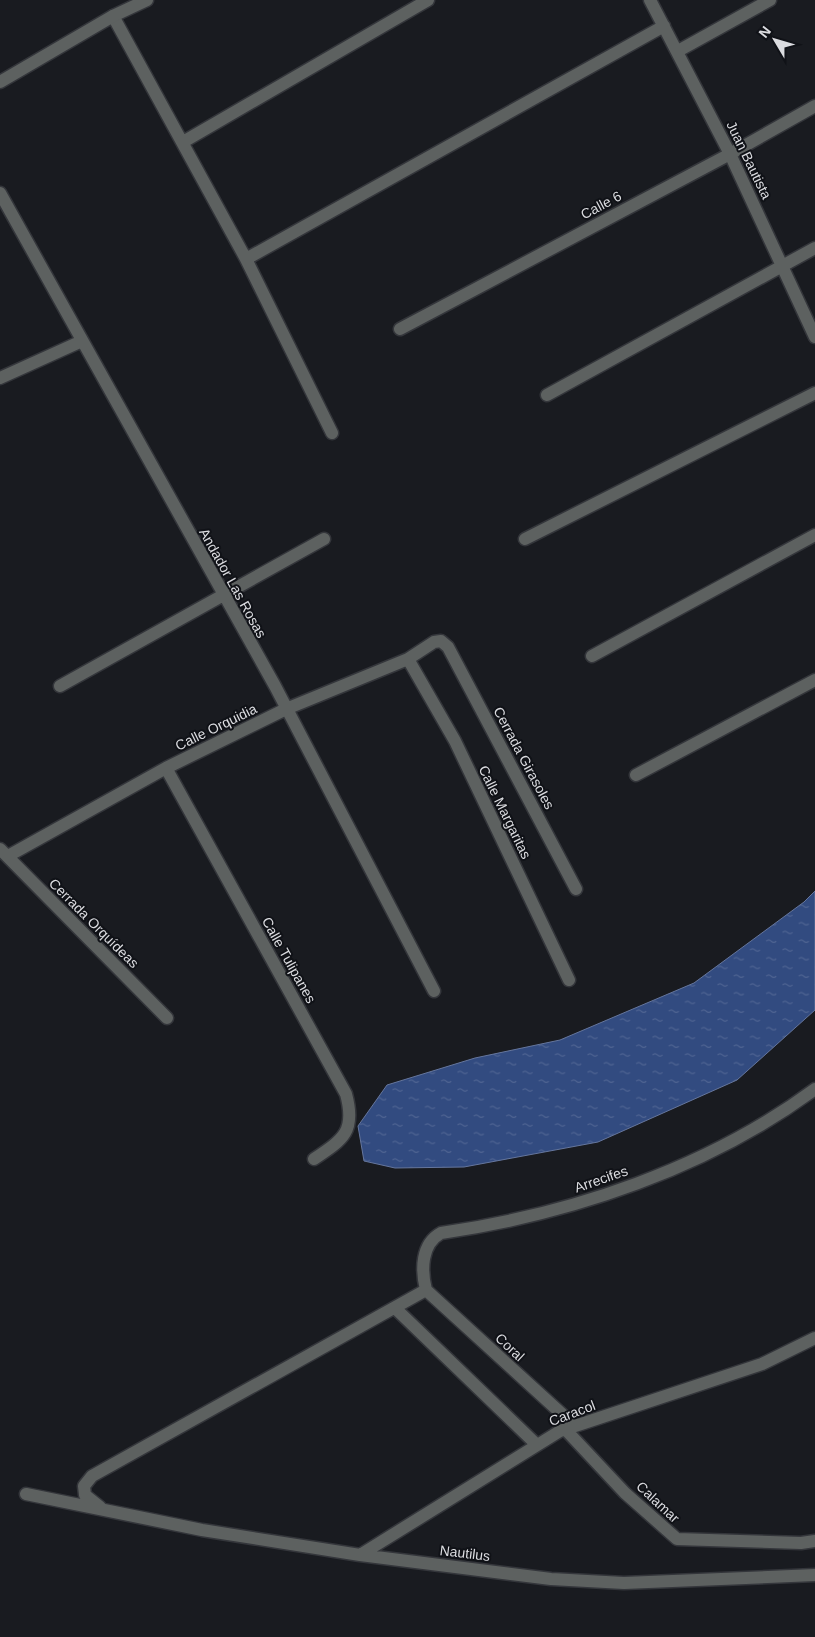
<svg xmlns="http://www.w3.org/2000/svg" width="815" height="1637" font-family="Arial,sans-serif">
<style>
.water{fill:url(#water-ripples);stroke:#65769d}
.lines{fill:none;stroke-linecap:round;stroke-linejoin:round}
.minor-casing{stroke:#34363b;stroke-width:15}
.tertiary-casing{stroke:#34363b;stroke-width:15}
.minor{stroke:#5d6160;stroke-width:12}
.tertiary{stroke:#5d6160;stroke-width:12}
.labels{text-anchor:middle;dominant-baseline:central;stroke-width:4;stroke-linejoin:round;paint-order:stroke}
.street-label{font-size:14px;fill:#dbdce0;stroke:#101217}
</style>
<defs>
<pattern id="water-ripples" width="26" height="14" patternUnits="userSpaceOnUse" patternTransform="scale(1.25)"><rect width="26" height="14" fill="#324b80"/><path d="M2 4q2-2 4 0t4 0M15 11q2-2 4 0t4 0" fill="none" stroke="#4f6492"/></pattern>
</defs>
<rect width="100%" height="100%" fill="#191b20"/>
<path class="water" d="M815,891V1010L737,1080L598,1142L464,1167L395,1168L364,1161L358,1126L387,1085L475,1058L560,1040L694,983L804,902Z"/>
<g class="lines">
<defs>
<path id="minor" d="M650,0L730,154L815,337
M113,16L246,259L332,433
M678,51L770,0
M183,142L428,0
M0,193L275,686L434,991
M246,259L664,26
M400,329L730,154L815,106
M0,378L82,341
M547,395L815,248
M525,539L815,393
M592,656L815,535
M408,659L455,741L569,980
M60,686L324,539
M166,768L346,1094C356,1131 344,1139 314,1159
M636,775L815,680
M0,849L167,1018
M8,856L166,768L286,709L408,659L434,642L441,641L448,647L576,889
M426,1290C421,1270 421,1244 441,1233C572,1214 708,1168 815,1089
M426,1290L574,1425
M395,1308L537,1445
M565,1429L625,1493L677,1539L801,1543L815,1541
M26,1494L202,1530L360,1555L551,1579L624,1583L815,1575
M100,1507L85,1495L84,1486L92,1476L426,1290
M360,1555L560,1431L762,1364L815,1338"/>
<path id="tertiary" d="M0,82L113,16L147,0"/>
</defs>
<use href="#minor" class="minor-casing"/>
<use href="#tertiary" class="tertiary-casing"/>
<use href="#minor" class="minor"/>
<use href="#tertiary" class="tertiary"/>
</g>
<g class="labels">
<g class="street-label">
<text transform="translate(749 160) rotate(64)">Juan Bautista</text>
<text transform="translate(601 205) rotate(-28)">Calle 6</text>
<text transform="translate(233 583) rotate(61)">Andador Las Rosas</text>
<text transform="translate(216 727) rotate(-26)">Calle Orquidia</text>
<text transform="translate(524 758) rotate(62)">Cerrada Girasoles</text>
<text transform="translate(505 812) rotate(64)">Calle Margaritas</text>
<text transform="translate(94 923) rotate(45)">Cerrada Orquídeas</text>
<text transform="translate(289 960) rotate(61)">Calle Tulipanes</text>
<text transform="translate(601 1179) rotate(-19)">Arrecifes</text>
<text transform="translate(510 1347) rotate(43)">Coral</text>
<text transform="translate(572 1413) rotate(-21)">Caracol</text>
<text transform="translate(658 1502) rotate(43)">Calamar</text>
<text transform="translate(465 1553) rotate(7)">Nautilus</text>
</g>
</g>
<g transform="translate(775 40) rotate(308)" stroke="#101217" stroke-width="4" paint-order="stroke">
<path d="M0-4L9 19L0 12L-9 19Z" fill="#dbdce0"/>
<text y="-8" font-size="14" font-weight="bold" text-anchor="middle" fill="#dbdce0">N</text>
</g>
</svg>
